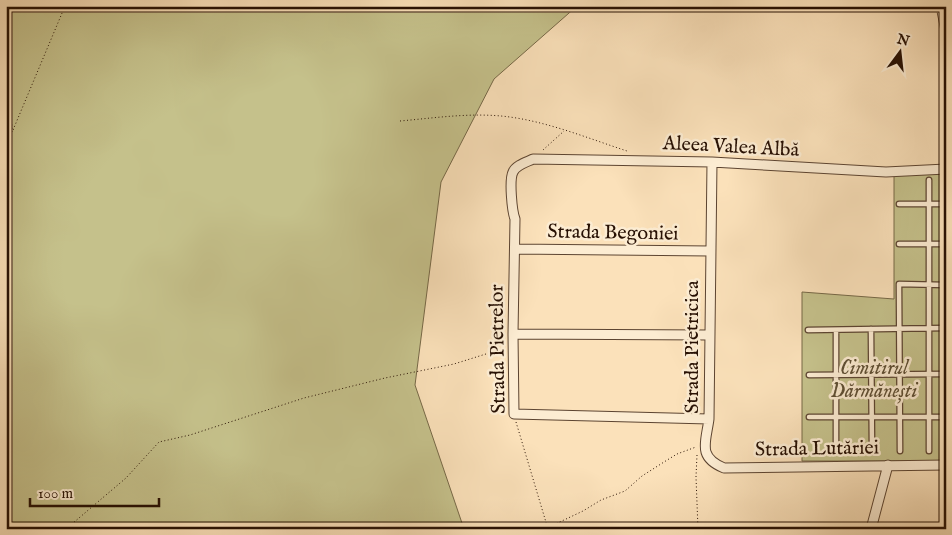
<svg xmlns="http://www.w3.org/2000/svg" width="952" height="535" font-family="'IM FELL English',serif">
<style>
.green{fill:#c5c18b;stroke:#766847}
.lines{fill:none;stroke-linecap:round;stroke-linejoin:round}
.lane-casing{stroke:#5c4431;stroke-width:7}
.street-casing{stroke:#5c4431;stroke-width:11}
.path{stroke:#271003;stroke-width:1;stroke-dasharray:1 2.5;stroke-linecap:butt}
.lane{stroke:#fcecd2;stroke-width:4.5}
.street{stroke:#fcecd2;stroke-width:9}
.labels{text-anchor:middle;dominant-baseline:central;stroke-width:5;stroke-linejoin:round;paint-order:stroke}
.street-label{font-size:20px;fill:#271003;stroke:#fcecd2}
.park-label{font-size:20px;font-style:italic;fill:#5e4e33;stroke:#fcecd2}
</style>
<rect width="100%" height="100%" fill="#fbe1ba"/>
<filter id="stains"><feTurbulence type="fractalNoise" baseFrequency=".004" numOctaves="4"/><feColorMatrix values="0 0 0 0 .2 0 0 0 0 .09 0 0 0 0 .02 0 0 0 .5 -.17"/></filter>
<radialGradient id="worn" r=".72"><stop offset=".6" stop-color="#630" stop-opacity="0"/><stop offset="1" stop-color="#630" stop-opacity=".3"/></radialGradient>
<path class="green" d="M6,6H577L494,79L441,182L415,385L464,529H6Z
M946,174V461H802V292L894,299V175Z"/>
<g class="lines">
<defs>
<path id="lane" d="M929,180V451
M899,204H946
M899,244H946
M871,329L872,451
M808,330L946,328
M836,330V451
M809,375L946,374
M809,417H946
M900,451L899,284L946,285"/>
<path id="street" d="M941,6L946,31
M712,162L709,419C706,442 697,457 724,468L946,465
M515,249L710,251
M513,334L709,335
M709,419L514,414L513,334L515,219C512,211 509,180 513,172C516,165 527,162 533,159L712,162L886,172L946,169
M871,529L888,465"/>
</defs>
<use href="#lane" class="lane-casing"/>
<use href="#street" class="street-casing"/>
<path class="path" d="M6,97L13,130L6,146
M400,121C434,118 467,113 501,116C544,120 587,138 627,151
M13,130L65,6
M543,150L564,131
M516,422L548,529
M697,455L696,477L698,529
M547,528L583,511L601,500L625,491L642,476L664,462L677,454L696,447
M66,529L126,478L159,442L190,435L304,398L385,378L454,364L505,348"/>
<use href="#lane" class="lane"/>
<use href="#street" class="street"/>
</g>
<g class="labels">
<g class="street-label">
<text transform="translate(731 147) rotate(3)">Aleea Valea Albă</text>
<text transform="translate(613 233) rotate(1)">Strada Begoniei</text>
<text transform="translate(692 347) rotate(-90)">Strada Pietricica</text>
<text transform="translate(498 349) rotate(-91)">Strada Pietrelor</text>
<text transform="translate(817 449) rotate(-1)">Strada Lutăriei</text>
</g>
<g class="park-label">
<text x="874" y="368">Cimitirul<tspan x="874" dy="23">Dărmănești</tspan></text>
</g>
</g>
<rect width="952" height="535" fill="none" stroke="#fbe1ba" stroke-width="25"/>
<rect x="8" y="8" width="937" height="520" fill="none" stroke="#271003" stroke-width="2.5"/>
<rect x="12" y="12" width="927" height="510" fill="none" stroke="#271003"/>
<g transform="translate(900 52) rotate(15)" stroke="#fcecd2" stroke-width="4" paint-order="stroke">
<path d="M0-4L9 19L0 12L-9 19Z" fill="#271003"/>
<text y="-8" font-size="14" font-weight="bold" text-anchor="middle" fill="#271003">N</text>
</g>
<path d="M30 498v8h129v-8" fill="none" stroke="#271003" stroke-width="2.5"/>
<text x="38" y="498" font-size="15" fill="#271003" stroke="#fcecd2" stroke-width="4" paint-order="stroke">100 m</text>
<rect width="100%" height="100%" filter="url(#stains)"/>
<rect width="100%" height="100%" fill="url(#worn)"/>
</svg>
